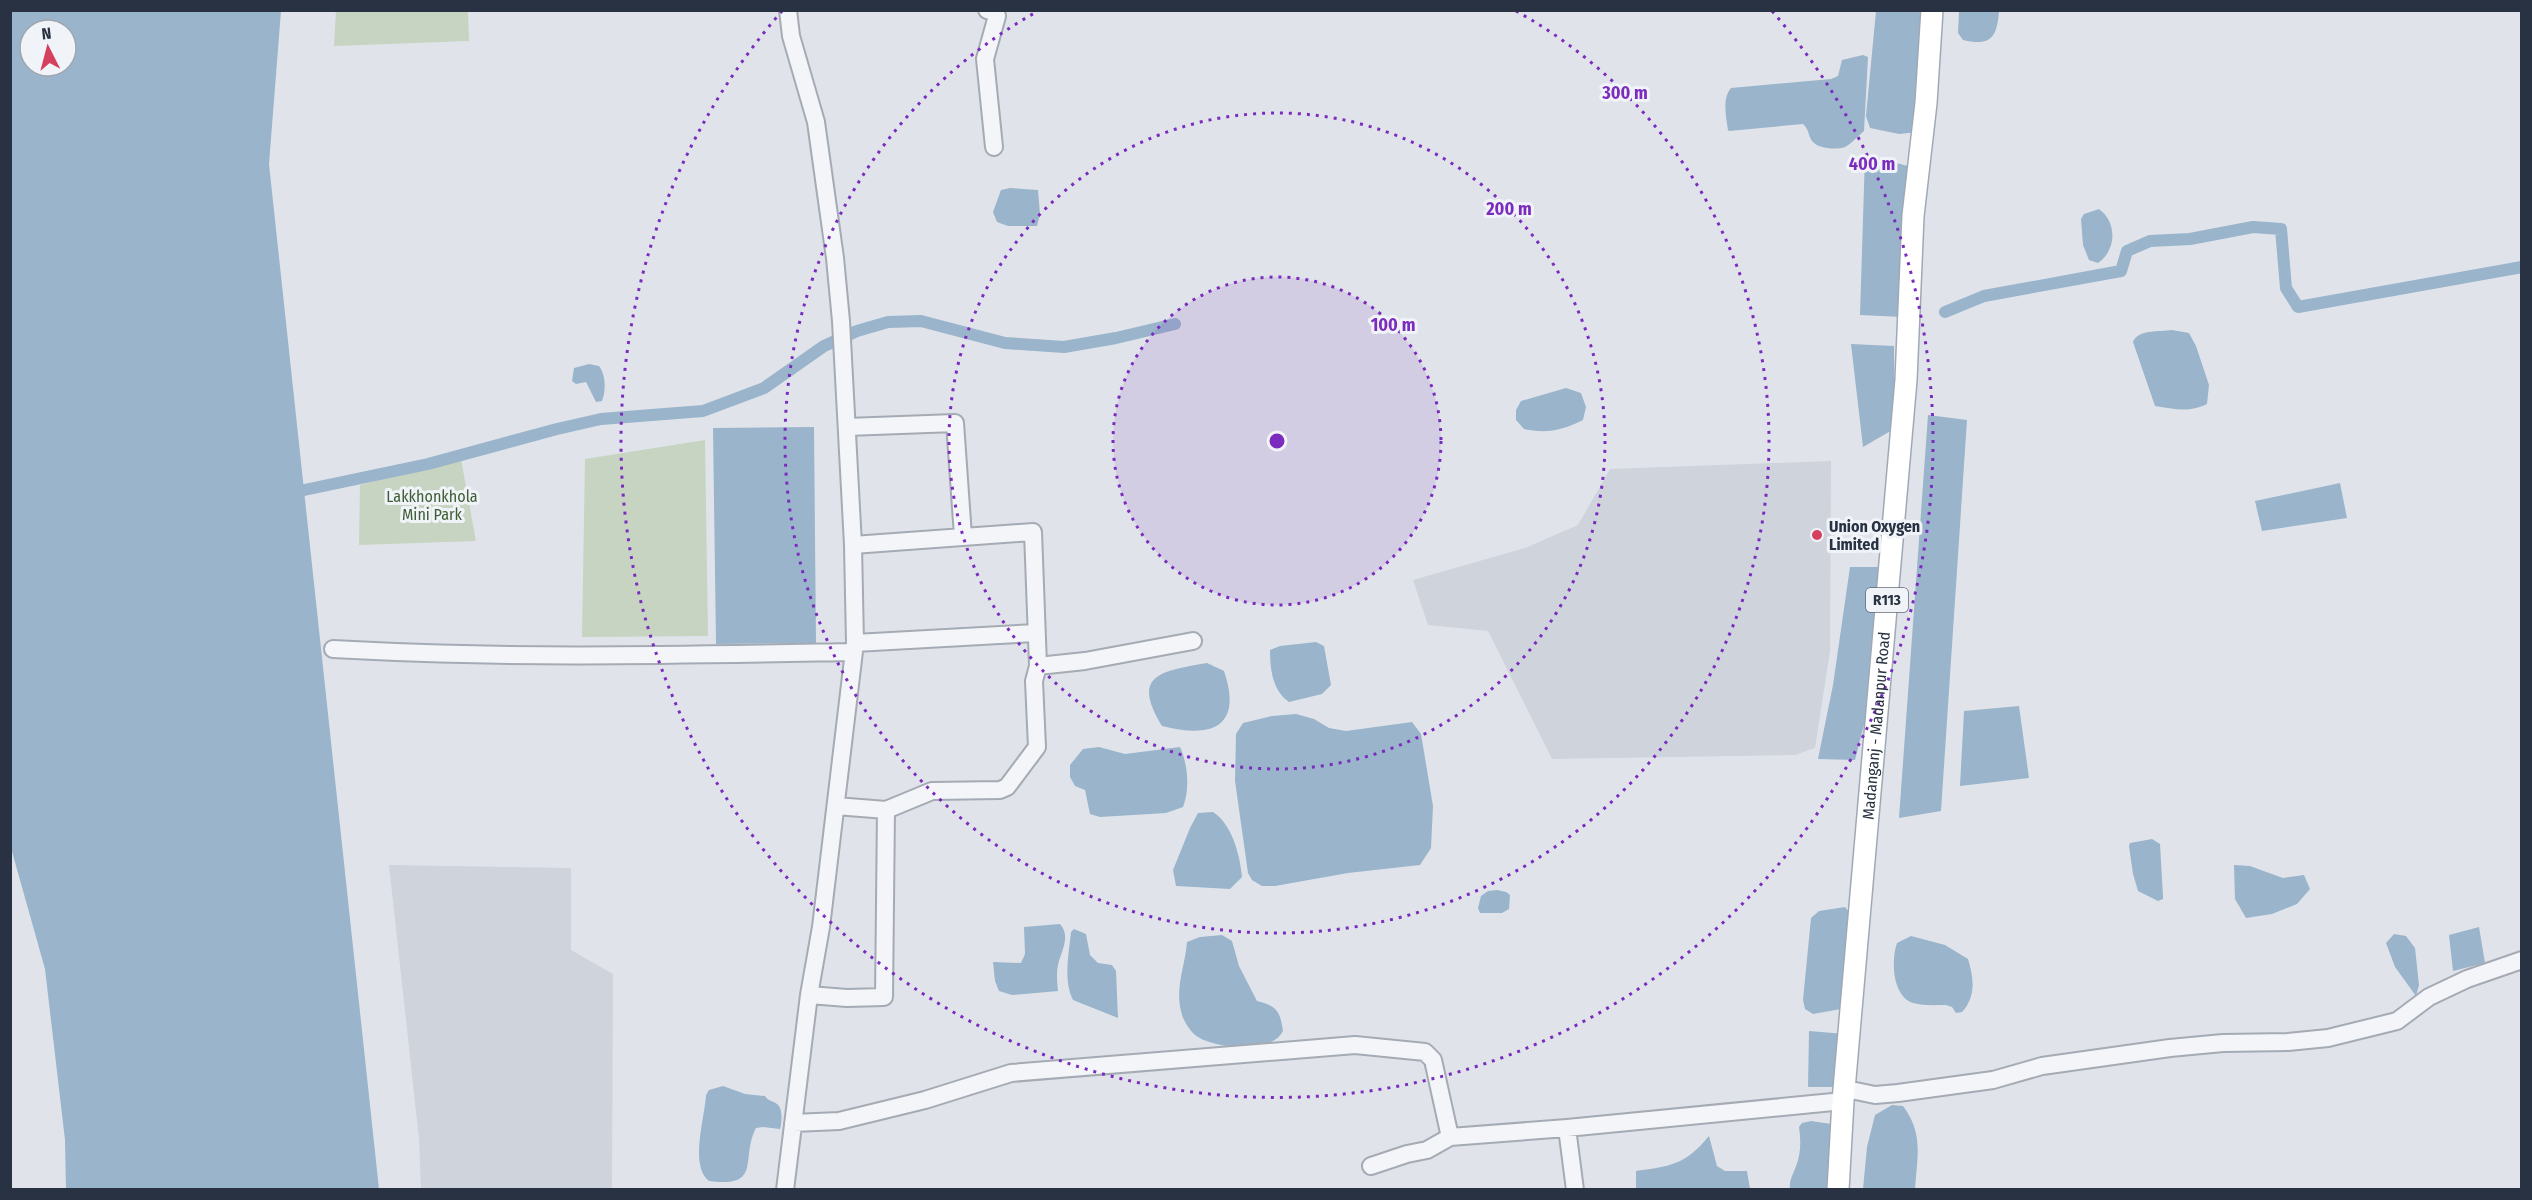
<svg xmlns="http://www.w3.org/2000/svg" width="2532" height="1200" font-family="'Fira Sans Condensed',sans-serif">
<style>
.built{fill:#ced3dc}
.green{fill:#c6d4c1}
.water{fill:#99b4cb;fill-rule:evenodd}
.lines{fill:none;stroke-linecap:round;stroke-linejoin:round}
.canal{stroke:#99b4cb;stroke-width:12}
.minor-casing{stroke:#a5abb4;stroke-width:20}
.major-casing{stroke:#9fa9b6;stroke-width:24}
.minor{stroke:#f3f5f8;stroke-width:16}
.major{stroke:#fff;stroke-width:21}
.ring{fill:none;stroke:#7b2cbf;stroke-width:3;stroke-dasharray:3 6}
.poi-dot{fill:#d4405d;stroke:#f0f3f7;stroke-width:2}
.labels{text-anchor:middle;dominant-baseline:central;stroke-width:6;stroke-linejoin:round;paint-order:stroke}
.shield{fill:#f0f3f7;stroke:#646c78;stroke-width:1.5}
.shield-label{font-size:15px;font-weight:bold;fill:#283242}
.park-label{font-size:16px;fill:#3e5e35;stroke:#f0f3f7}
.poi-label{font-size:16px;font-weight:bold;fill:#283242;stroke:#f0f3f7;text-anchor:start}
.street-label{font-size:16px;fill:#283242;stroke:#f0f3f7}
.centre{fill:#7b2cbf;stroke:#f0f3f7;stroke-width:3}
.ring-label{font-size:18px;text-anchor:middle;font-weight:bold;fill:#7b2cbf;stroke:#f0f3f7;stroke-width:6;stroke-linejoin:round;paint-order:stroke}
</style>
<rect width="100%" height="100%" fill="#e0e4ea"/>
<path class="built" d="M1831,461L1830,651L1815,748L1795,755L1552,759L1488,631L1428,625L1413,580L1525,548L1578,525L1610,469Z
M389,865L571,868V950L613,974L612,1189H421L419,1139Z"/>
<path class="green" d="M336,10L468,11L469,41L334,46Z
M705,440L708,636L582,637L585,459Z
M461,459L476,541L359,545L360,485Z"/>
<path class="water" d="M10,11H281L269,164L379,1189H66L65,1140L45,969L11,848ZM30,30H66V66H30Z
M1876,11H1926L1918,132L1899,134L1870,128L1866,116Z
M1959,11H1999C1997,36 1992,47 1963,40L1958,33Z
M1863,55L1868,57L1864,131C1858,136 1851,144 1845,147C1836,150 1818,149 1812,141C1808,135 1809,129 1803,124L1729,131L1728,130C1726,117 1722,98 1731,88L1831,79L1838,76L1842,60Z
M1865,155L1908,166L1902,317L1860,315Z
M1010,188L1038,190L1040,214L1037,226H1008L997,222L993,212L1001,190Z
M2099,209C2118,223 2116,251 2098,263L2089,260L2083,245L2081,219L2084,214Z
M2172,330L2189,333L2196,346L2209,385L2207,404C2189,413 2174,409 2155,406L2133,342C2138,329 2160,332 2172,330Z
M1851,344L1894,346V429L1863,447Z
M589,364L599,366C606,375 606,391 602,401L596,402L586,382L576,384L572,381L574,368Z
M1566,388L1581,393L1586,407L1583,420C1563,430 1546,434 1524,429L1516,420V410L1521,401Z
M1928,415L1967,420L1941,811L1899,818Z
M814,427L816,643L716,644L713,428Z
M2340,483L2347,518L2262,531L2255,501Z
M1850,567H1881L1873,689L1855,760L1818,759L1833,685Z
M1316,642L1324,646L1331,685L1322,694L1289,702C1273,691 1270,670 1270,650L1280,646Z
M1207,663L1224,671C1243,727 1212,739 1162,726C1130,674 1162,671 1207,663Z
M2019,706L2029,778L1960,786L1964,711Z
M1296,714L1314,719L1329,728L1346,731L1412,722L1421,734L1433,806L1431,848L1420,865L1348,873L1275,886H1262L1252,880L1248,873L1235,781L1236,734L1243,723L1272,716Z
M1099,747L1125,754L1180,747C1188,765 1190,789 1183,807L1166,813L1100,817L1090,814L1085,790L1075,786L1070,777V765L1083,749Z
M1213,812C1232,824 1240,855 1242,877L1230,889L1176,886L1173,870L1190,828L1198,813Z
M2152,839L2160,844L2163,896V899L2158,901L2138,891L2133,874L2129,846L2130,843Z
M2234,865L2250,866L2283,878L2304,875L2310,889L2297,904L2272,914L2246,918L2235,899Z
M1497,890L1506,892L1510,895L1509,909L1502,913H1480L1478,908L1481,896L1488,891Z
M1845,907L1852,916L1841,1009L1813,1014L1805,1009L1803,1000L1811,918L1819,911Z
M1060,924C1070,935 1063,948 1059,961C1056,971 1057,981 1058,991L1012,995L999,991L995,981L993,962L1021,963L1025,954L1024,927Z
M2479,927L2485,963L2453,971L2449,935Z
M1074,929L1086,934L1090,955L1098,963L1112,965L1116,971L1118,1018L1073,1000C1063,981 1069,953 1071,932Z
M2394,934L2406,936L2415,948L2419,985L2416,996L2395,967L2386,943Z
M1222,935L1232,941L1239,966L1257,1001C1276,1006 1280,1010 1283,1031C1272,1054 1217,1049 1198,1037C1192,1034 1184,1022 1182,1015C1174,988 1185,968 1187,942L1200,937Z
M1911,936L1945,945L1968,959C1974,978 1976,997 1962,1012L1956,1013L1952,1007L1946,1005C1936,1005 1923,1006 1913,1003C1892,996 1891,960 1897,943Z
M1809,1031L1845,1034L1833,1087H1808Z
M723,1086L745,1094L765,1096C769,1102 772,1100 777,1104C783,1108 782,1123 780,1129L763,1127L756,1128C740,1159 763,1188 709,1181C689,1166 705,1117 706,1095L709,1090Z
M1892,1105L1903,1106C1924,1134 1917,1157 1915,1189H1863L1867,1147L1875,1115Z
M1811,1121L1831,1124L1836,1189H1790C1789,1180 1793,1175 1796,1166C1801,1154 1801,1140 1799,1127L1802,1123Z
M1709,1136L1717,1166L1725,1171H1747L1750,1189H1636V1171C1671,1166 1685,1165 1709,1136Z"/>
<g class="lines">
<path class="canal" d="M1945,312L1984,296L2121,271L2127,251L2150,241L2190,239L2253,227L2281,229L2286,288L2298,307L2522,267
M290,493L428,464L557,429L601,419L703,411L764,388L824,346L857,331L888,322L921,321L1005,343L1064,347L1116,338L1175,324"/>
<defs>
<path id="minor" d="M987,10L996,13L997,16L985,59L994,147
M847,427L955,423L963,536
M853,545L1033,532L1038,666L1085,661L1193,641
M855,643L1036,633
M333,649C507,659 680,655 854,652
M836,806L886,810L932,791L1000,790L1007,787L1037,747L1034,681L1038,666
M809,995L847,998L884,997L886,810
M1846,1089L1875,1095L1898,1093L1993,1080L2042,1066L2170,1048L2223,1043L2288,1042L2328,1038L2397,1021L2429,997L2467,979L2522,960
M793,1123L839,1121L925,1100L1011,1073L1355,1045L1425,1052L1433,1060L1450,1137L1567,1128L1843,1101
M1567,1128L1575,1190
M1371,1166L1407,1154L1427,1150L1450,1137
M785,1190L809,995L821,927L855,643L853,545L841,321L835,258L816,122L791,36L788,10"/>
<g id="major">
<path id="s1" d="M1838,1190L1843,1101L1906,380L1913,216L1926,103L1932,10"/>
</g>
</defs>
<use href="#minor" class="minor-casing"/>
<use href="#major" class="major-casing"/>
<use href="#minor" class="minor"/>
<use href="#major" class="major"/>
</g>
<circle cx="1277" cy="441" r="164" fill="#7b2cbf" fill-opacity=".12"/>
<g class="ring">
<circle cx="1277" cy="441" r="164"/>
<circle cx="1277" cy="441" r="328"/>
<path d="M1516 11A492 492 0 1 1 1038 11"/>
<path d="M1772 11A656 656 0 1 1 782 11"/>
</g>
<circle class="poi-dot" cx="1817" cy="535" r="6"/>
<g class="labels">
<rect class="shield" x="1866" y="588" width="42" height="24" rx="4.5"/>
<g class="shield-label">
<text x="1887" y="600">R113</text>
</g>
<g class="park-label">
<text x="432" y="496">Lakkhonkhola<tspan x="432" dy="18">Mini Park</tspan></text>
</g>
<g class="poi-label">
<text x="1829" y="526">Union Oxygen<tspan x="1829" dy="18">Limited</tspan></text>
</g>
<g class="street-label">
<text stroke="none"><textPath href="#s1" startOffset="466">Madanganj - Madanpur Road</textPath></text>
</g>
</g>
<circle cx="1277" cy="441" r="9" class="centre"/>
<g class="ring-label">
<text x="1625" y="99">300 m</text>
<text x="1872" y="170">400 m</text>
<text x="1509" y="215">200 m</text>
<text x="1393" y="331">100 m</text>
</g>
<rect width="2532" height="1200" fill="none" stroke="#283242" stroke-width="24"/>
<g transform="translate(48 48) rotate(354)"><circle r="28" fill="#f0f3f7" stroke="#a0a6af" stroke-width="1.5"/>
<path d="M0-4.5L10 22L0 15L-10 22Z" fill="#d4405d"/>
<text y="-9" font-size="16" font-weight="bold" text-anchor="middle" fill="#283242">N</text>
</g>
</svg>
